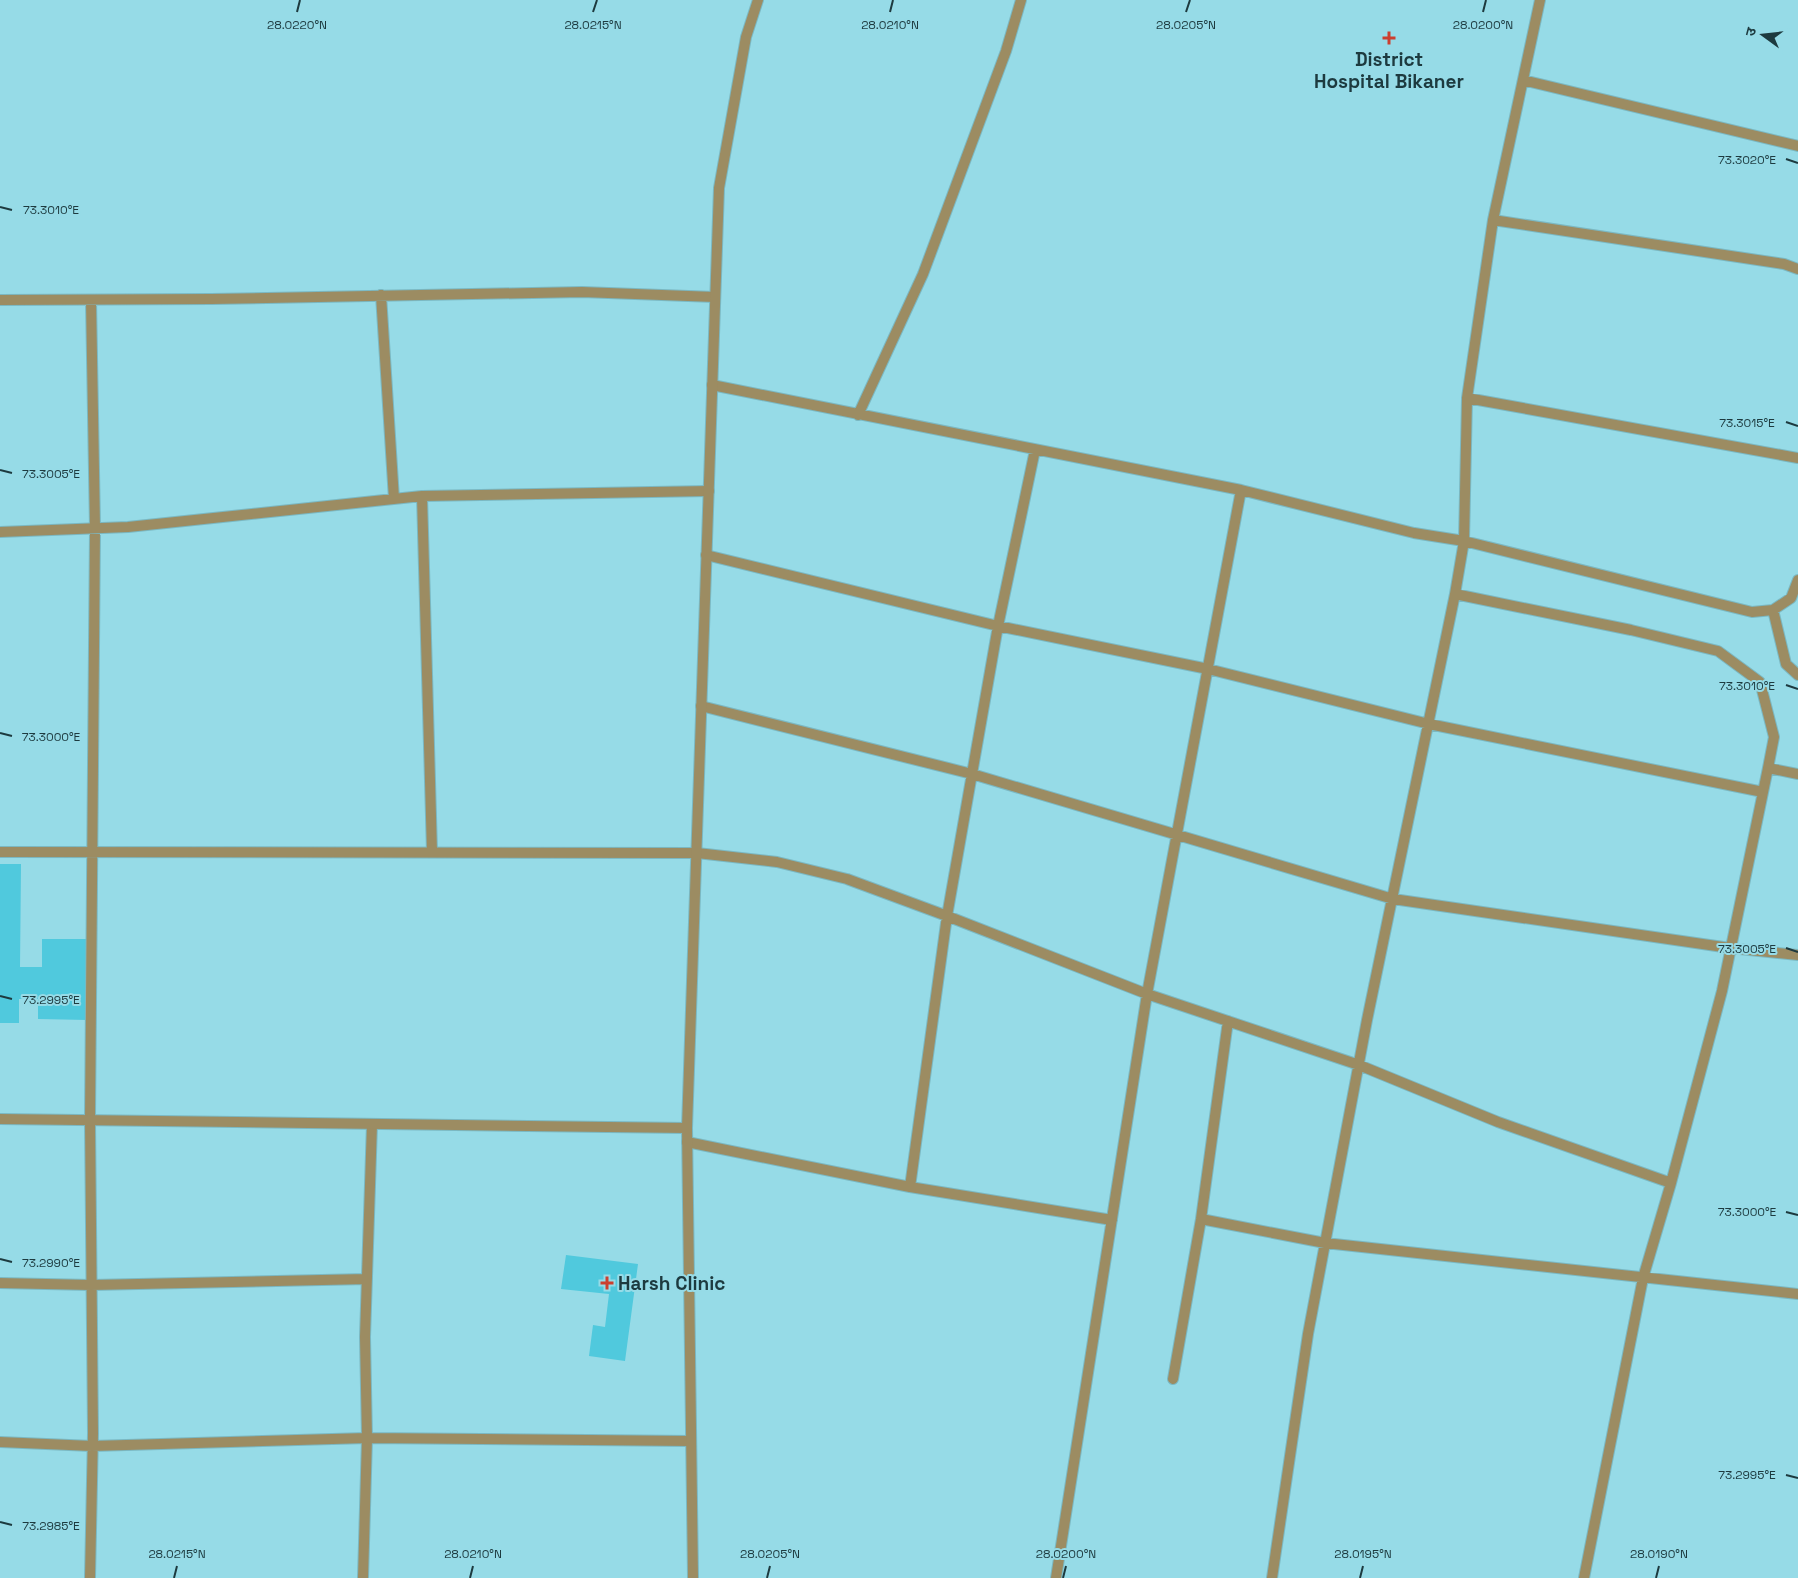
<svg xmlns="http://www.w3.org/2000/svg" width="1798" height="1578" font-family="'Space Grotesk','Noto Sans Devanagari',sans-serif">
<style>
.building{fill:#50c9dd}
.lines{fill:none;stroke-linecap:round;stroke-linejoin:round}
.minor-casing{stroke:#7bb8c2;stroke-width:12}
.tertiary-casing{stroke:#7bb8c2;stroke-width:12}
.minor{stroke:#9c8c62;stroke-width:10}
.tertiary{stroke:#9c8c62;stroke-width:10}
.ticks{fill:none;stroke:#1d3a3f;stroke-width:2}
.poi-dot{fill:#cc3f2f;stroke:#96dbe7;stroke-width:2}
.labels{text-anchor:middle;dominant-baseline:central;stroke-width:4;stroke-linejoin:round;paint-order:stroke}
.poi-label{font-size:19px;font-weight:bold;fill:#1d3a3f;stroke:#96dbe7}
.ticks-label{font-size:12px;text-anchor:middle;fill:#1d3a3f;stroke:#96dbe7;stroke-width:4;stroke-linejoin:round;paint-order:stroke}
</style>
<rect width="100%" height="100%" fill="#96dbe7"/>
<path class="building" d="M0,864H21L20,967H42V939H88L87,1020L38,1019V999H19V1023H0Z
M566,1255L638,1264L625,1361L589,1356L593,1325L605,1327L609,1294L561,1289Z"/>
<g class="lines">
<defs>
<path id="minor" d="M1523,80L1798,146
M1493,220L1784,264L1798,269
M381,295L394,499
M0,300L211,299L582,292L715,297
M712,385L1241,490L1414,533L1464,541L1752,612L1773,610L1791,598L1798,580
M1467,398L1798,458
M858,415L923,274L1006,51L1021,0
M0,532L128,527L422,496
M706,555L998,626L1208,669L1429,724L1763,792
M1455,594L1631,630L1718,651L1760,682L1774,737L1768,768L1722,991L1671,1183L1643,1278L1584,1578
M1773,610L1786,664L1798,675
M701,706L972,774L1393,899L1730,948L1798,955
M1768,768L1798,774
M0,852L697,853L777,862L847,879L947,916L1147,994L1359,1065L1498,1122L1671,1183
M432,852L422,496L709,491
M687,1142L910,1187L947,916L998,626L1035,450
M910,1187L1112,1220
M1201,1219L1325,1243L1798,1294
M0,1283L91,1285L367,1279
M1173,1379L1201,1219L1228,1021
M0,1442L92,1446L367,1438L691,1441
M90,1578L93,1433L90,1120L95,528L91,300
M363,1578L367,1438L365,1337L372,1124
M1056,1578L1147,994L1241,490
M1272,1578L1308,1334L1367,1020L1455,594L1464,541L1467,398L1493,220L1540,0"/>
<path id="tertiary" d="M0,1119L687,1128
M693,1578L687,1128L719,188L746,37L758,0"/>
</defs>
<use href="#minor" class="minor-casing"/>
<use href="#tertiary" class="tertiary-casing"/>
<use href="#minor" class="minor"/>
<use href="#tertiary" class="tertiary"/>
</g>
<path class="ticks" d="M297,12L300,0M593,12L597,0M890,12L893,0M1186,12L1190,0M1483,12L1486,0M1786,159L1798,163M0,207L12,210M1786,422L1798,426M0,470L12,473M1786,685L1798,689M0,733L12,736M1786,948L1798,952M0,996L12,999M1786,1212L1798,1215M0,1259L12,1262M1786,1475L1798,1478M0,1522L12,1525M174,1578L177,1566M470,1578L473,1566M767,1578L770,1566M1063,1578L1066,1566M1360,1578L1363,1566M1656,1578L1659,1566"/>
<g class="poi-dot">
<path d="M1386.5 30.5h5v5h5v5h-5v5h-5v-5h-5v-5h5z"/>
<path d="M604.5 1275.5h5v5h5v5h-5v5h-5v-5h-5v-5h5z"/>
</g>
<g class="labels">
<g class="poi-label">
<text x="1389" y="59">District<tspan x="1389" dy="22">Hospital Bikaner</tspan></text>
<text x="618" y="1283" text-anchor="start">Harsh Clinic</text>
</g>
</g>
<g class="ticks-label">
<text x="297" y="29">28.0220°N</text>
<text x="593" y="29">28.0215°N</text>
<text x="890" y="29">28.0210°N</text>
<text x="1186" y="29">28.0205°N</text>
<text x="1483" y="29">28.0200°N</text>
<text x="1747" y="164">73.3020°E</text>
<text x="51" y="214">73.3010°E</text>
<text x="1747" y="427">73.3015°E</text>
<text x="51" y="478">73.3005°E</text>
<text x="1747" y="690">73.3010°E</text>
<text x="51" y="741">73.3000°E</text>
<text x="1747" y="953">73.3005°E</text>
<text x="51" y="1004">73.2995°E</text>
<text x="1747" y="1216">73.3000°E</text>
<text x="51" y="1267">73.2990°E</text>
<text x="1747" y="1479">73.2995°E</text>
<text x="51" y="1530">73.2985°E</text>
<text x="177" y="1558">28.0215°N</text>
<text x="473" y="1558">28.0210°N</text>
<text x="770" y="1558">28.0205°N</text>
<text x="1066" y="1558">28.0200°N</text>
<text x="1363" y="1558">28.0195°N</text>
<text x="1659" y="1558">28.0190°N</text>
</g>
<g transform="translate(1763 35) rotate(285)" stroke="#96dbe7" stroke-width="4" paint-order="stroke">
<path d="M0-4L9 19L0 12L-9 19Z" fill="#1d3a3f"/>
<text y="-8" font-size="14" font-weight="bold" text-anchor="middle" fill="#1d3a3f">उ</text>
</g>
</svg>
